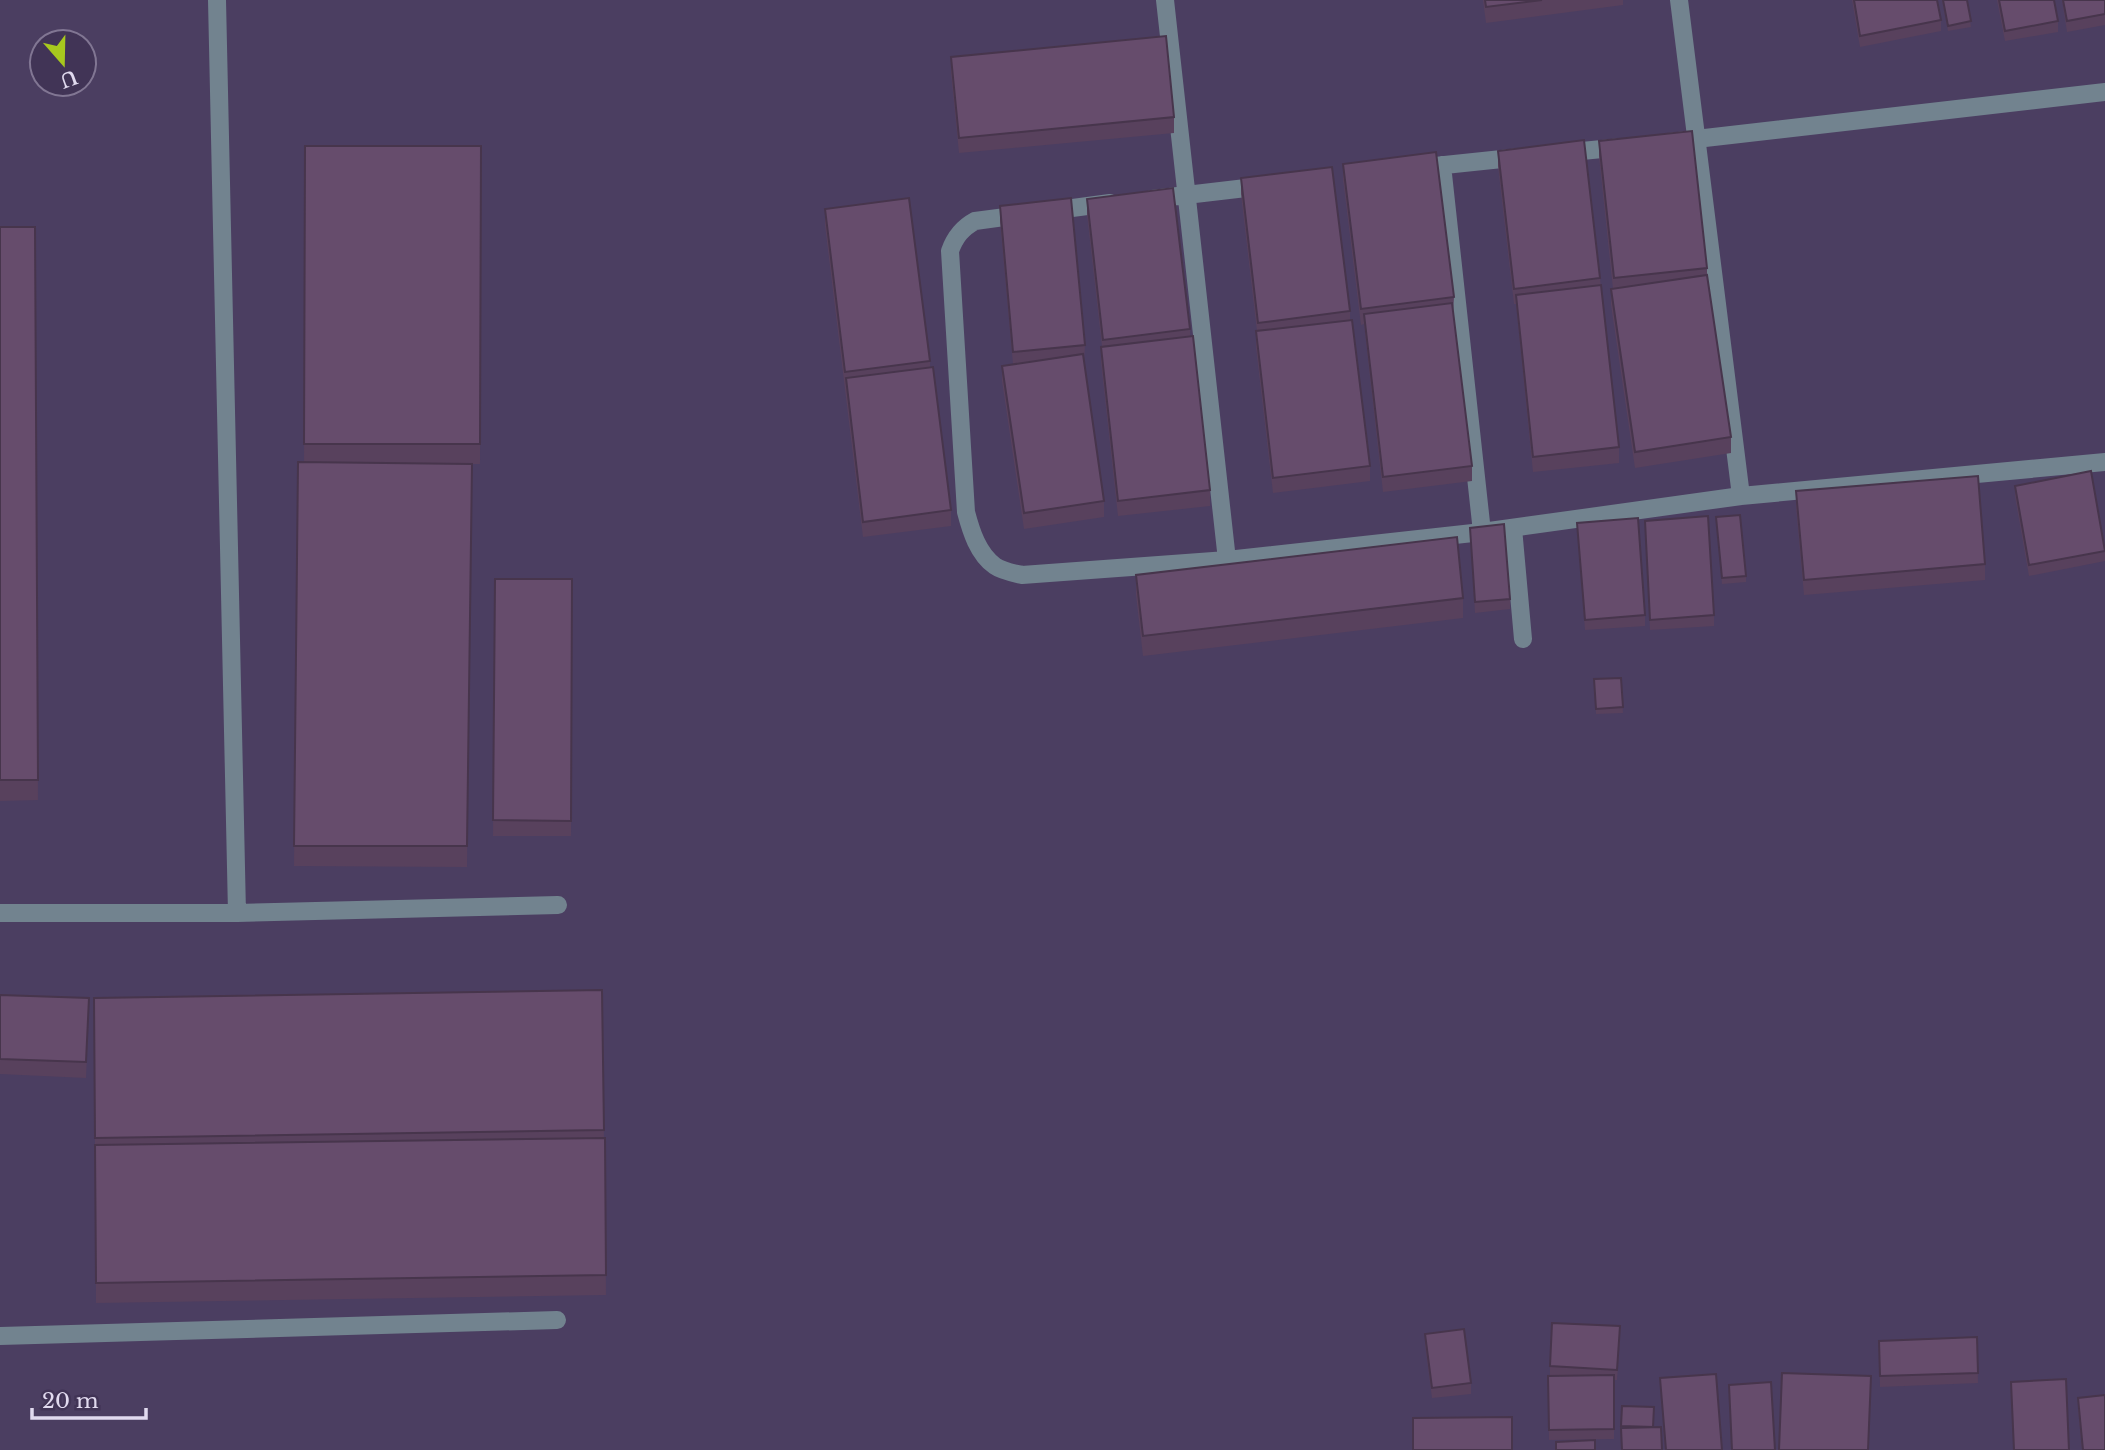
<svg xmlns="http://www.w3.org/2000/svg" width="2105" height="1450" font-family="'Libre Baskerville',serif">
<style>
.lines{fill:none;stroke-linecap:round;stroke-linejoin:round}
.minor{stroke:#72838f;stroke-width:18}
.wall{fill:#58415d}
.building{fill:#664c6c;stroke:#47354c;stroke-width:2}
</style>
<rect width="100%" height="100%" fill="#4b3e61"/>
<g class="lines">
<path class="minor" d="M217,0L237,913
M1165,0L1227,560
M1679,0L1741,496
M1670,142L2105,92
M1562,153L1622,147
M1442,165L1482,532
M1416,168L1521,157
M1152,199L1263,186
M1110,203L975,221C962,228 955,237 950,251L966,512C971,531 978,554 995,566C1002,571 1013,573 1022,575L1227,560L1482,532L1741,496L2105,462
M1513,528L1523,639
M0,913H237L558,905
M0,1336L557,1320"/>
</g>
<path class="wall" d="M1483,0H1623V5L1486,23Z
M1852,0H1937L1941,20V31L1860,47Z
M1942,0H1967L1971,27L1948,31Z
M1997,0H2054L2058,21V32L2005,41Z
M2062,0H2105V25L2067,32Z
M951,57L1174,117V133L959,153L951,73Z
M1599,141L1707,268V275L1731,437V453L1635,468L1611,305V289H1613L1599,156Z
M305,146H481L480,464H472L467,867L294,866L298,462L304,463Z
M1498,151L1600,278L1619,447V463L1533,472L1516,304H1514L1498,166Z
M1343,164L1454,297L1453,313L1472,466V481L1383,492L1364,324L1361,325L1343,179Z
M1241,178L1350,311V320L1370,466V481L1273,493L1256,347V331H1257L1241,194Z
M1087,199L1190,329V337L1210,490V506L1118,516L1101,362V347L1102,346L1087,214Z
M1000,206L1085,345L1084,361L1104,501V517L1024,529L1002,381V366L1013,364L1000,221Z
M825,209L930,361V367L951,510V526L863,537L825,225Z
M0,227H35L38,800L0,801Z
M2015,486L2105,550V561L2029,576L2015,496Z
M1796,491L1985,564V580L1804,595L1796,507Z
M1716,517L1746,576V582L1722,584Z
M1645,521L1714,615V626L1650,630Z
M1577,523L1645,615V626L1585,630Z
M1470,528L1510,599V609L1475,613Z
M1136,575L1463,598V618L1143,656L1136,595Z
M495,579H572L571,836H493Z
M1621,678L1623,713L1596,714L1594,679Z
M602,990L604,1138H605L606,1295L96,1303L94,998Z
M0,995L89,1013L86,1078L0,1074Z
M1425,1334L1471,1383V1394L1432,1398L1425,1344Z
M1620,1337L1617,1380H1614V1439L1549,1440L1548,1376H1550V1366Z
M1977,1337L1978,1383L1880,1387L1879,1341Z
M1660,1378L1722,1450H1665Z
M2078,1398L2105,1450H2082L2078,1408Z"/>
<path class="building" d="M1485,0H1542L1486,7Z
M1854,0H1937L1941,20L1860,36Z
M1943,0H1967L1971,21L1948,26Z
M1999,0H2054L2058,21L2005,31Z
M2063,0H2105V14L2067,21Z
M1166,36L1174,117L959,138L951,57Z
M1692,131L1707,268L1614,278L1599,141Z
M1584,140L1600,278L1514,289L1498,151Z
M305,146H481L480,444H304Z
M1436,152L1454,297L1361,309L1343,164Z
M1332,167L1350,311L1258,323L1241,178Z
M1173,188L1190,329L1103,340L1087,199Z
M909,198L930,361L845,372L825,209Z
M1071,198L1085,345L1013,352L1000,206Z
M0,227H35L38,780H0Z
M1707,275L1731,437L1635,452L1611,289Z
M1601,285L1619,447L1533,457L1516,295Z
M1452,303L1472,466L1383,477L1364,314Z
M1352,320L1370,466L1273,478L1256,331Z
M1193,336L1210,490L1118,501L1101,347Z
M1083,354L1104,501L1024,513L1002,366Z
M933,367L951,510L863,522L846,378Z
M298,462L472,464L467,846H294Z
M2091,471L2105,551L2029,565L2015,486Z
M1978,476L1985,564L1804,580L1796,491Z
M1740,515L1746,576L1722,578L1716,517Z
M1708,516L1714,615L1650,620L1645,521Z
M1638,518L1645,615L1585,620L1577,523Z
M1504,524L1510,599L1475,602L1470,528Z
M1457,537L1463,598L1143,636L1136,575Z
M495,579H572L571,821L493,820Z
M1621,678L1623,707L1596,709L1594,679Z
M602,990L604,1130L95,1138L94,998Z
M0,995L89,998L86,1062L0,1059Z
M605,1138L606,1275L96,1283L95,1145Z
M1552,1323L1620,1326L1617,1370L1550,1366Z
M1464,1329L1471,1383L1432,1388L1425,1334Z
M1977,1337L1978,1373L1880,1376L1879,1341Z
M1782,1373L1871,1376L1868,1450H1779Z
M1716,1374L1722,1450H1666L1660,1378Z
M1614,1375V1429L1549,1430L1548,1376Z
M2066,1379L2069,1450H2014L2011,1382Z
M1771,1382L1775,1450H1732L1729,1385Z
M2105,1395V1450H2083L2078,1398Z
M1622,1406L1654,1407L1653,1427L1621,1426Z
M1512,1417V1450H1413V1418Z
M1661,1427L1662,1450H1622L1621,1428Z
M1595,1440V1450H1556V1442Z"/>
<g transform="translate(63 63) rotate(160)"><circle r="33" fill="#413456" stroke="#817693" stroke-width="2"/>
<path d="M0-5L12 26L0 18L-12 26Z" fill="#a7c81e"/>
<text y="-10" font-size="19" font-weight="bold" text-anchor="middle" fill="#e1daef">U</text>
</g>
<path d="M32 1408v10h114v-10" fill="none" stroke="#e1daef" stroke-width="3.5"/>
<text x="42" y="1408" font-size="21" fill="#e1daef" stroke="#413456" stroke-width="5" paint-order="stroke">20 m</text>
</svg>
